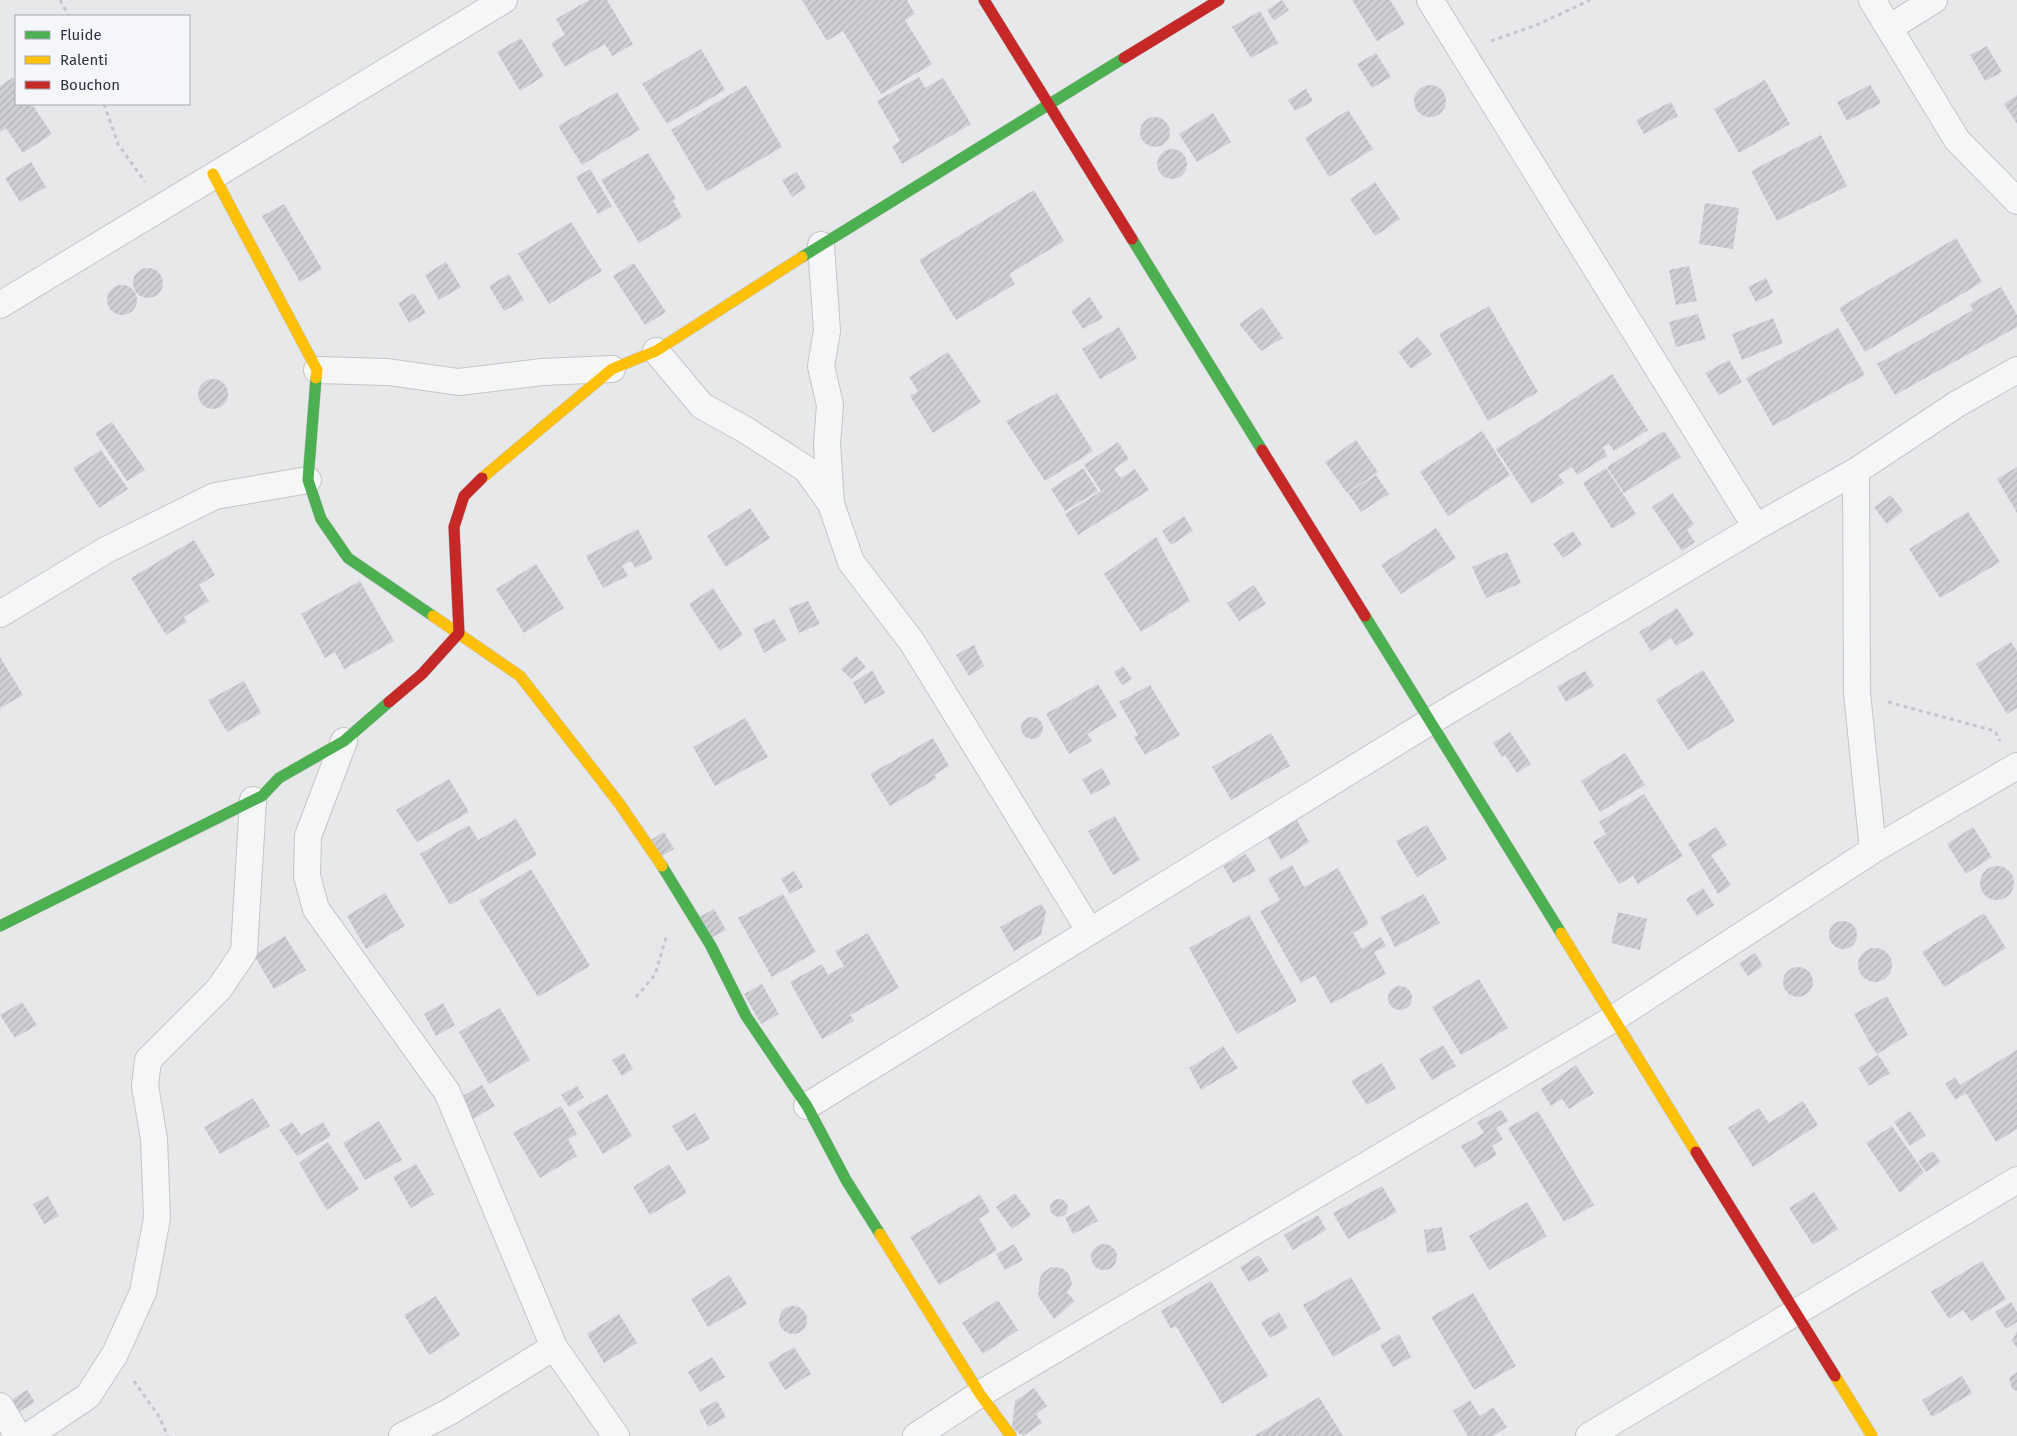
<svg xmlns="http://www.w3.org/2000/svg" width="2017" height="1436" font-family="'Fira Sans',sans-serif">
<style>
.building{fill:url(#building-hatch)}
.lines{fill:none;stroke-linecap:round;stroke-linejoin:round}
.street-casing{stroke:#c4c6c8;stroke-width:28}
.fast-casing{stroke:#c4c6c8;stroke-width:12}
.slow-casing{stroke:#c4c6c8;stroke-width:12}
.jam-casing{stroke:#c4c6c8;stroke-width:12}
.path{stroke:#c5c6ca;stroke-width:3;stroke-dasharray:4 4;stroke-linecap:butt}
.street{stroke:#f5f6f7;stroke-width:26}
.fast{stroke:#4caf50;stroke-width:11}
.slow{stroke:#ffc107;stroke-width:11}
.jam{stroke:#c62828;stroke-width:11}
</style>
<defs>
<pattern id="building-hatch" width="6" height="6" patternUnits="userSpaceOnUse" patternTransform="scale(1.25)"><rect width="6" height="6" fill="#ced0d3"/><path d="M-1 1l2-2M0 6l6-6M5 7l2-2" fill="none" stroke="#b1b3b6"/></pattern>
</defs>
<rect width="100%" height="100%" fill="#e6e8ea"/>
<path class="building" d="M589,0H607L633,44L612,56L605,44L565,67L551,43L565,35L556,19Z
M802,0H907L915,14L905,20L932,64L881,94L843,31L827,41Z
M1282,0L1289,10L1274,21L1267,10Z
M1352,0H1390L1405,24L1377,41Z
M1260,11L1278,43L1251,58L1232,27Z
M521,38L544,76L520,91L497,52Z
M1987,46L2002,72L1985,81L1970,55Z
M701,49L725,90L667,124L642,84Z
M1376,53L1391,77L1372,88L1357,64Z
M14,77L16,104H32L52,134L23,153L6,128L0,132V86Z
M919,77L925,88L943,78L971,124L902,164L892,146L900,141L877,101Z
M1765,80L1790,124L1739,153L1714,109Z
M746,85L782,147L707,191L671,130Z
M1870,85L1881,103L1847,121L1837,102Z
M1414 101a16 16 0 1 1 32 0a16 16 0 1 1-32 0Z
M1306,89L1313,101L1295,111L1288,100Z
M617,92L640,130L582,165L558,126Z
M2017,95V124L2004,104Z
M1671,102L1678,116L1644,134L1636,120Z
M1348,110L1373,149L1329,177L1305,138Z
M1213,113L1231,142L1197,162L1179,134Z
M1140 132a15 15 0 1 1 30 0a15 15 0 1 1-30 0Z
M1821,135L1847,186L1777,221L1751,171Z
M1157 164a15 15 0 1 1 30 0a15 15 0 1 1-30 0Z
M648,153L676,199L673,201L682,217L639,243L601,180Z
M31,162L46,187L20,202L5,178Z
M590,169L612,206L598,214L576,177Z
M797,172L806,188L792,197L782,180Z
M1375,182L1400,219L1375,236L1350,199Z
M1034,190L1064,241L1009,274L1015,284L956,320L919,260Z
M1705,203L1739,208L1733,249L1699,244Z
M284,204L322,269L300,282L262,216Z
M571,222L602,271L549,304L518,254Z
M1956,238L1982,282L1865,352L1839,308Z
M446,262L461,287L439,300L425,275Z
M634,263L666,312L645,325L613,276Z
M1689,266L1697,301L1676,305L1669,270Z
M133 283a15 15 0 1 1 30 0a15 15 0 1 1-30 0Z
M509,274L524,300L504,311L489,286Z
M1766,278L1773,293L1756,302L1748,287Z
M107 300a15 15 0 1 1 30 0a15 15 0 1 1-30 0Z
M2001,287L2017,315V327L1895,395L1877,364L1973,310L1970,304Z
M414,293L426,313L409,323L398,303Z
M1090,297L1103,318L1083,329L1071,311Z
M1489,306L1538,392L1488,421L1439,334Z
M1262,307L1283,338L1261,351L1239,324Z
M1698,314L1706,339L1676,347L1669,322Z
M1773,318L1783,343L1742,360L1732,334Z
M1119,327L1137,358L1100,379L1082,349Z
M1838,328L1865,375L1773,426L1746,378Z
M1418,337L1432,354L1411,369L1398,352Z
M948,352L981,402L933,433L910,396L918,391L909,377Z
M1729,360L1742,382L1719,395L1705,373Z
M1612,374L1648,430L1614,451L1609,444L1603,447L1607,456L1577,475L1572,467L1558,475L1564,483L1532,504L1496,449Z
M198 394a15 15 0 1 1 30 0a15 15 0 1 1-30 0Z
M1057,393L1093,451L1045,481L1006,421Z
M112,422L145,470L127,481L95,433Z
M1482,431L1510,475L1448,516L1420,472Z
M1664,431L1681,457L1624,493L1607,467Z
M1356,440L1378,472L1347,493L1325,462Z
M1118,442L1129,459L1114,469L1121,478L1135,469L1149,490L1078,535L1065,514L1101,491L1084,465Z
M101,450L128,489L99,508L73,468Z
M2017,467V513L1997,479Z
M1083,468L1098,491L1065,511L1051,489Z
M1606,468L1636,514L1612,529L1583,483Z
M1376,475L1389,494L1361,512L1348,493Z
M1672,493L1694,524L1687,530L1695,542L1682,551L1652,507Z
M1891,495L1903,511L1887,524L1874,507Z
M750,508L770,538L726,567L707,536Z
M1968,512L2000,562L1940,598L1909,549Z
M1184,516L1193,531L1171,545L1162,531Z
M1436,528L1456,558L1401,594L1381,565Z
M638,529L653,559L635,568L631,561L622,566L628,576L603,588L586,556Z
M1573,531L1582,545L1563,558L1553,544Z
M1156,537L1190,601L1141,632L1104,574Z
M194,540L215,575L199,585L209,601L184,617L187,622L166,635L131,578Z
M1507,552L1521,583L1486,598L1472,567Z
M536,564L564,608L524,633L496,589Z
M360,581L394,641L344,669L335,652L325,658L301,614Z
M1254,585L1266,604L1239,621L1227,603Z
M713,588L743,635L720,651L689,604Z
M808,601L820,624L799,633L789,608Z
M1677,608L1694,635L1676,646L1671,638L1651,651L1639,632Z
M774,619L786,640L764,653L753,629Z
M2011,642L2017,651V708L2007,714L1976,664Z
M974,645L984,666L969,676L956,655Z
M856,656L866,667L851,679L841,669Z
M0,657L23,695L0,708Z
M1123,666L1132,679L1122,685L1114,672Z
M872,670L885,693L865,704L853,683Z
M1703,670L1735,721L1688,750L1656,700Z
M1585,671L1594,686L1566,702L1557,687Z
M244,681L261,713L227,732L208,700Z
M1098,684L1117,716L1087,734L1092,741L1069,754L1046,714Z
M1150,685L1180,735L1145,755L1134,737L1138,735L1119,702Z
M1021 728a11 11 0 1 1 22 0a11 11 0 1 1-22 0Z
M745,718L768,757L715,786L693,747Z
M1510,732L1531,764L1517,773L1505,755L1502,757L1493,743Z
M1271,733L1290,766L1231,800L1212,767Z
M933,738L949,766L934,775L937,778L890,806L870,774Z
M1625,753L1645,785L1600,812L1581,781Z
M1102,768L1111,784L1091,795L1082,779Z
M449,779L469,812L417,842L396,810Z
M1644,794L1683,856L1638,884L1633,876L1619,884L1593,842L1606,834L1599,822Z
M1115,816L1140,860L1113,875L1088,831Z
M1295,817L1309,842L1281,860L1266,834Z
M516,819L537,855L450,905L420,854L469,825L478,840Z
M1427,825L1447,859L1417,877L1396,841Z
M1716,827L1727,845L1711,855L1731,885L1718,894L1688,844Z
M1973,827L1992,857L1966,874L1947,844Z
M664,832L674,849L659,858L649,841Z
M1246,854L1256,871L1233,883L1223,866Z
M1292,865L1304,887L1338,868L1369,924L1353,933L1362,949L1381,937L1386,946L1374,952L1386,974L1331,1004L1315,975L1301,983L1260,911L1280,900L1268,879Z
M1980 883a17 17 0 1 1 34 0a17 17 0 1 1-34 0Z
M531,869L590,966L538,997L479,901Z
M794,871L803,887L790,894L781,879Z
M1703,888L1714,905L1697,916L1686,899Z
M385,893L405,926L366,949L347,916Z
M783,894L816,952L772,977L738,918Z
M1424,894L1440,923L1395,947L1380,917Z
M1041,904L1046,911L1041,935L1014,951L1000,927Z
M714,909L726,930L711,938L699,917Z
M1618,912L1647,919L1640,950L1611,943Z
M1984,913L2006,948L1944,987L1922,952Z
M1249,915L1297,1001L1237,1034L1189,948Z
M1829 935a14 14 0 1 1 28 0a14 14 0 1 1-28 0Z
M868,933L899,988L850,1015L854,1021L822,1039L790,982L822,964L828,975L844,966L835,951Z
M285,936L306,970L274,989L254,955Z
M1858 965a17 17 0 1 1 34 0a17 17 0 1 1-34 0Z
M1755,953L1763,966L1748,976L1739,963Z
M1783 982a15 15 0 1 1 30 0a15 15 0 1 1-30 0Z
M1479,979L1508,1028L1461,1055L1432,1007Z
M762,984L779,1014L761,1024L744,994Z
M1388 998a12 12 0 1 1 24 0a12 12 0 1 1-24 0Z
M1887,996L1908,1035L1877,1054L1866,1037L1884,1026L1866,1036L1854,1014Z
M22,1002L37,1025L15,1038L0,1015Z
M443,1003L455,1025L436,1036L424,1014Z
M500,1008L530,1060L489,1084L459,1032Z
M1443,1045L1456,1066L1432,1080L1419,1059Z
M1223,1046L1238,1068L1201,1090L1189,1068Z
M2017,1050V1129L1996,1142L1966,1093L1956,1100L1945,1084L1955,1077L1960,1085Z
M624,1053L633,1069L622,1076L612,1060Z
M1878,1055L1890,1073L1869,1086L1858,1068Z
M1382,1063L1396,1088L1367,1105L1351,1081Z
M1576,1065L1594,1093L1569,1109L1562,1099L1551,1106L1541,1089Z
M482,1085L495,1106L471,1120L459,1098Z
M577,1086L584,1097L569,1107L561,1095Z
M607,1094L632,1136L603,1154L577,1112Z
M253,1098L270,1126L220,1154L204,1127Z
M1803,1101L1818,1125L1753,1167L1728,1128L1759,1108L1769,1123Z
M561,1106L577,1134L568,1139L577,1156L540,1178L513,1133Z
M1501,1110L1508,1121L1496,1128L1503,1139L1492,1146L1497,1155L1475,1168L1461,1146L1484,1133L1477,1122Z
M1538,1111L1594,1205L1564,1222L1508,1128Z
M1910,1111L1926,1135L1910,1146L1894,1122Z
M695,1113L710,1139L687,1151L672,1126Z
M379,1121L402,1160L365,1180L343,1143Z
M292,1122L301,1135L323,1122L331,1136L297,1156L279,1130Z
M1892,1126L1924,1172L1900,1193L1866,1143Z
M328,1142L359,1189L327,1210L299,1163Z
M1933,1151L1940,1162L1926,1172L1918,1161Z
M416,1164L434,1194L411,1208L393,1177Z
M669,1164L687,1193L650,1215L633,1187Z
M1382,1186L1397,1212L1348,1239L1333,1213Z
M1814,1192L1838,1229L1813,1245L1789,1208Z
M1015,1193L1031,1215L1012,1229L996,1207Z
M980,1195L990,1212L979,1219L997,1250L939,1285L910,1237Z
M48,1196L59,1216L44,1224L33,1204Z
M1050 1208a9 9 0 1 1 18 0a9 9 0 1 1-18 0Z
M1527,1202L1547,1236L1489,1270L1469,1236Z
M1089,1205L1098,1221L1073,1234L1065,1218Z
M1318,1215L1326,1230L1293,1250L1284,1235Z
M1442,1227L1446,1250L1427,1253L1424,1230Z
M1014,1244L1023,1260L1005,1270L996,1254Z
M1091 1257a13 13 0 1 1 26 0a13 13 0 1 1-26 0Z
M1259,1255L1269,1271L1249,1282L1240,1267Z
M1982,1261L2006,1299L1971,1321L1963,1310L1949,1319L1931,1292Z
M1051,1267L1062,1268L1069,1274L1072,1284L1067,1293L1075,1301L1054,1319L1038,1296L1040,1278L1043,1273Z
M729,1275L747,1304L708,1327L691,1299Z
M1351,1277L1381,1329L1333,1357L1303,1305Z
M1211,1281L1268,1376L1222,1404L1176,1326L1171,1329L1161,1311Z
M1473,1293L1516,1366L1474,1390L1431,1317Z
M436,1296L460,1335L429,1355L404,1315Z
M998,1300L1018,1330L983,1354L962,1323Z
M2011,1302L2017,1312V1322L2006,1329L1995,1312Z
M779 1320a14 14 0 1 1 28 0a14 14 0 1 1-28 0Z
M1279,1312L1288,1328L1270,1338L1261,1323Z
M619,1314L637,1343L604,1363L587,1334Z
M2017,1331V1348L2012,1341Z
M1399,1334L1411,1357L1393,1367L1380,1345Z
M794,1347L811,1374L785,1390L768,1363Z
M712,1357L725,1377L700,1392L688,1372Z
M2017,1372V1391L2012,1389L2009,1378Z
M1962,1376L1972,1393L1932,1417L1922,1400Z
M1034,1388L1047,1406L1036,1414L1042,1423L1023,1436L1012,1428L1015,1401Z
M27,1390L35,1402L19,1412L11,1400Z
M1319,1397L1343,1436H1254Z
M1470,1400L1480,1416L1493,1407L1507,1427L1493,1436H1468L1453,1411Z
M717,1401L726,1417L708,1427L699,1410Z"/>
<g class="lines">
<defs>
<path id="street" d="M1430,0L1756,527
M1872,0L1957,140L2017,201
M1889,28L1934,0
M821,245L827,331L821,366L830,405L827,444L831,504
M0,305L504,0
M656,351L702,406L744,429L806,469L831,504L851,562L912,642L1089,930
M317,370L388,372L459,382L542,372L612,369
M1856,471L1857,693L1873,850
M0,614L106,550L215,496L308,480
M344,741L308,836L307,876L316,909L447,1092L554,1347L616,1436
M807,1106L1431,721L1756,527L1856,471L1957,404L2017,370
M0,1406L18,1436
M28,1436L88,1396L115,1354L143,1292L157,1218L154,1139L145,1086L148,1060L219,989L244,952L253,800
M402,1436L449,1412L554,1347
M916,1436L980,1394L1613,1019L1873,850L2017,766
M1589,1436L2017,1180"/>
<path id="fast" d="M1132,239L1262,450
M802,257L1124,58
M316,378L308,480L321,519L348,558L433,616
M1365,616L1561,933
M662,866L711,946L746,1016L807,1106L846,1180L880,1234
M0,926L262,796L279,778L344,741L389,702"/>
<path id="slow" d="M213,174L317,370L316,378
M482,478L612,369L656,351L802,257
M433,616L520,676L619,803L662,866
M1561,933L1696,1152
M880,1234L980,1394L1011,1436
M1835,1376L1872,1436"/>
<path id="jam" d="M984,0L1132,239
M1124,58L1219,0
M1262,450L1365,616
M389,702L422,674L459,633L454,527L464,496L482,478
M1696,1152L1835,1376"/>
</defs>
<use href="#street" class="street-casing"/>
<use href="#fast" class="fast-casing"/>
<use href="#slow" class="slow-casing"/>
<use href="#jam" class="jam-casing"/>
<path class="path" d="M60,0L69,16
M1491,41L1539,24L1590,0
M104,104L118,144L145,182
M1888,702L1995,731L2000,741
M636,997L655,975L667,934
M134,1381L158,1415L168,1436"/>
<use href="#street" class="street"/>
<use href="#fast" class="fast"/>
<use href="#slow" class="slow"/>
<use href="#jam" class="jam"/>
</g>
<rect x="15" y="15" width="175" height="90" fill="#f4f6f9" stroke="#a4a8b1"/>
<rect x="25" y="31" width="25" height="8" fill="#4caf50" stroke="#a4a8b1"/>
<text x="60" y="40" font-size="15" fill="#2b3445">Fluide</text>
<rect x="25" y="56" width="25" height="8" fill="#ffc107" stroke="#a4a8b1"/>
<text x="60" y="65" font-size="15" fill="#2b3445">Ralenti</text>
<rect x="25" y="81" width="25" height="8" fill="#c62828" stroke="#a4a8b1"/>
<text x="60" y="90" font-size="15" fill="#2b3445">Bouchon</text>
</svg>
